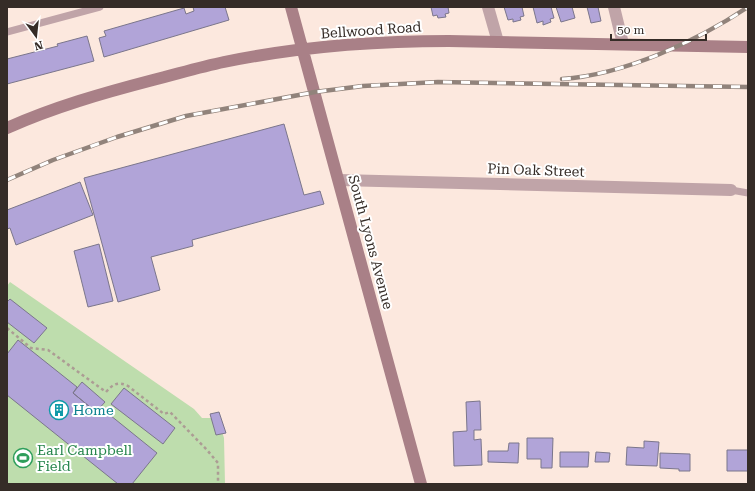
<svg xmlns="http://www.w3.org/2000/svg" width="755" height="491" font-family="'Roboto Serif',serif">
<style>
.green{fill:#beddad}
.building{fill:#b1a4d8;stroke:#7b768b}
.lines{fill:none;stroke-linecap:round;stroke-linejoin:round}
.path{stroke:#ac9c94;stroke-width:2.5;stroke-dasharray:3 3;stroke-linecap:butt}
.lane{stroke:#c0a4a8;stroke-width:7}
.street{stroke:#c0a4a8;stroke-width:12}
.secondary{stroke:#a98087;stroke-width:12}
.rail-casing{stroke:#91837b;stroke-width:4.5}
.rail{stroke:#fff;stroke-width:3;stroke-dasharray:9;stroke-linecap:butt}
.labels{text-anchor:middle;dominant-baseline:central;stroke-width:4;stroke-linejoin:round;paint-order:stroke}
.street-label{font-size:14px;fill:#352c27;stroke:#fff}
.culture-label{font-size:14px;fill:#0d838f;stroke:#fff;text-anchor:start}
.leisure-label{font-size:14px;fill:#27864d;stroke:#fff;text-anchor:start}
</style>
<rect width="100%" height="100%" fill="#fce8de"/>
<path class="green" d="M10,282L194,409L202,418H218L224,438L225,484H7V286Z"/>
<path class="building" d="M193,7H225L229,20L104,57L99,38L106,36L104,31L184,8L186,14L194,11Z
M431,7H448L449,13L445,14L446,17L438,18L437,15L433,16Z
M504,7H522L524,16L520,17L521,20L513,22V19L508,20Z
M533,7H551L554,18L550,19L551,22L543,25V21L537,23Z
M556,7H572L575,18L561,22Z
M587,7H598L601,21L591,23Z
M87,36L94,61L7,84V59L58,46L57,44Z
M284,124L304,195L320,191L324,204L192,240L193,246L151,257L160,290L118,302L84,178Z
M80,182L93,215L16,245L10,228L7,229V210Z
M99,244L113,301L88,307L74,251Z
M10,299L47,328L34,343L7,322V302Z
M18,340L77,387L73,393L96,412L100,407L157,453L132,484H118L7,395V354Z
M82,382L105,402L96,412L73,393Z
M124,388L175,428L163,444L111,404Z
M480,401L481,430H474V440L481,439L482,465L454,466L453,432L467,431L466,402Z
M219,412L226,433L216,435L210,414Z
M527,438H553L552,468H541V459H527Z
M644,441L659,442L657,466L626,465L627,447L644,448Z
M509,443H519L518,463L488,462V451H508Z
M727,450H748V471H727Z
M560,452H589L588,467H560Z
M596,452L610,453L609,462H595Z
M660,453L690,454V471H679V469L660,468Z"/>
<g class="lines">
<path class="path" d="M7,328L31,348L48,350L106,392C113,384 118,381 128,386L164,414L170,412L207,450L218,463V484"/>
<path class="lane" d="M7,32L100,7
M731,190L748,193"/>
<path class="street" d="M488,7L498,42
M614,7L623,44
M339,180L731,190"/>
<path class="secondary" d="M291,7L421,484
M7,128C54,107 103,93 153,80C177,74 200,67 224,62C297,47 374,41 449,41L748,47"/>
<defs>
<path id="rail" d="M562,79C624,75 697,41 748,7
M7,180L53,160L117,137L186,116L315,92L363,86L438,82L748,87"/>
</defs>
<use href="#rail" class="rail-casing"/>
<use href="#rail" class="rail"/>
</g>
<defs>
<symbol id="building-ring" viewBox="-11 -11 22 22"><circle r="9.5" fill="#fff" stroke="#0f9aa8" stroke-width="1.5"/><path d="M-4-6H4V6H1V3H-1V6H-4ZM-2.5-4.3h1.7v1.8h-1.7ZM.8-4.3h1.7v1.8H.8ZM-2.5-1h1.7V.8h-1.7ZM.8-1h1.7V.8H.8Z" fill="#0f9aa8"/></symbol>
<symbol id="stadium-ring" viewBox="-11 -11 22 22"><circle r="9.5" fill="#fff" stroke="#2e9e5b" stroke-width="1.5"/><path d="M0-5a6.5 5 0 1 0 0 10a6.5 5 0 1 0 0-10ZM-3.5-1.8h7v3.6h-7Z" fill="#2e9e5b"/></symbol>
</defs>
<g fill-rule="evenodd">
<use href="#building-ring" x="48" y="399" width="22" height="22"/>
<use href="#stadium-ring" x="12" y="447" width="22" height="22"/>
</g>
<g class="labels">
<g class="street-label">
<text transform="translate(371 30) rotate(-4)">Bellwood Road</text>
<text transform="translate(536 170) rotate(2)">Pin Oak Street</text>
<text transform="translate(371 242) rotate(75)">South Lyons Avenue</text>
</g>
<g class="culture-label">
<text x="73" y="410">Home</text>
</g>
<g class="leisure-label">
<text x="37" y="450">Earl Campbell<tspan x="37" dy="16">Field</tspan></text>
</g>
</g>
<rect width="755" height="491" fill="none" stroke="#352c27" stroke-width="16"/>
<g transform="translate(36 36) rotate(165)" stroke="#ffffff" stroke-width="3" paint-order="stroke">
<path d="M0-3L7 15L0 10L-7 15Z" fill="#352c27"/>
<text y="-6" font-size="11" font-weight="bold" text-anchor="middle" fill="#352c27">N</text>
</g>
<path d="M611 34v6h95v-6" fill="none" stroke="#352c27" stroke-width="2"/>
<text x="617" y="34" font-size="12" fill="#352c27" stroke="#ffffff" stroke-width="3" paint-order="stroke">50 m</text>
</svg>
